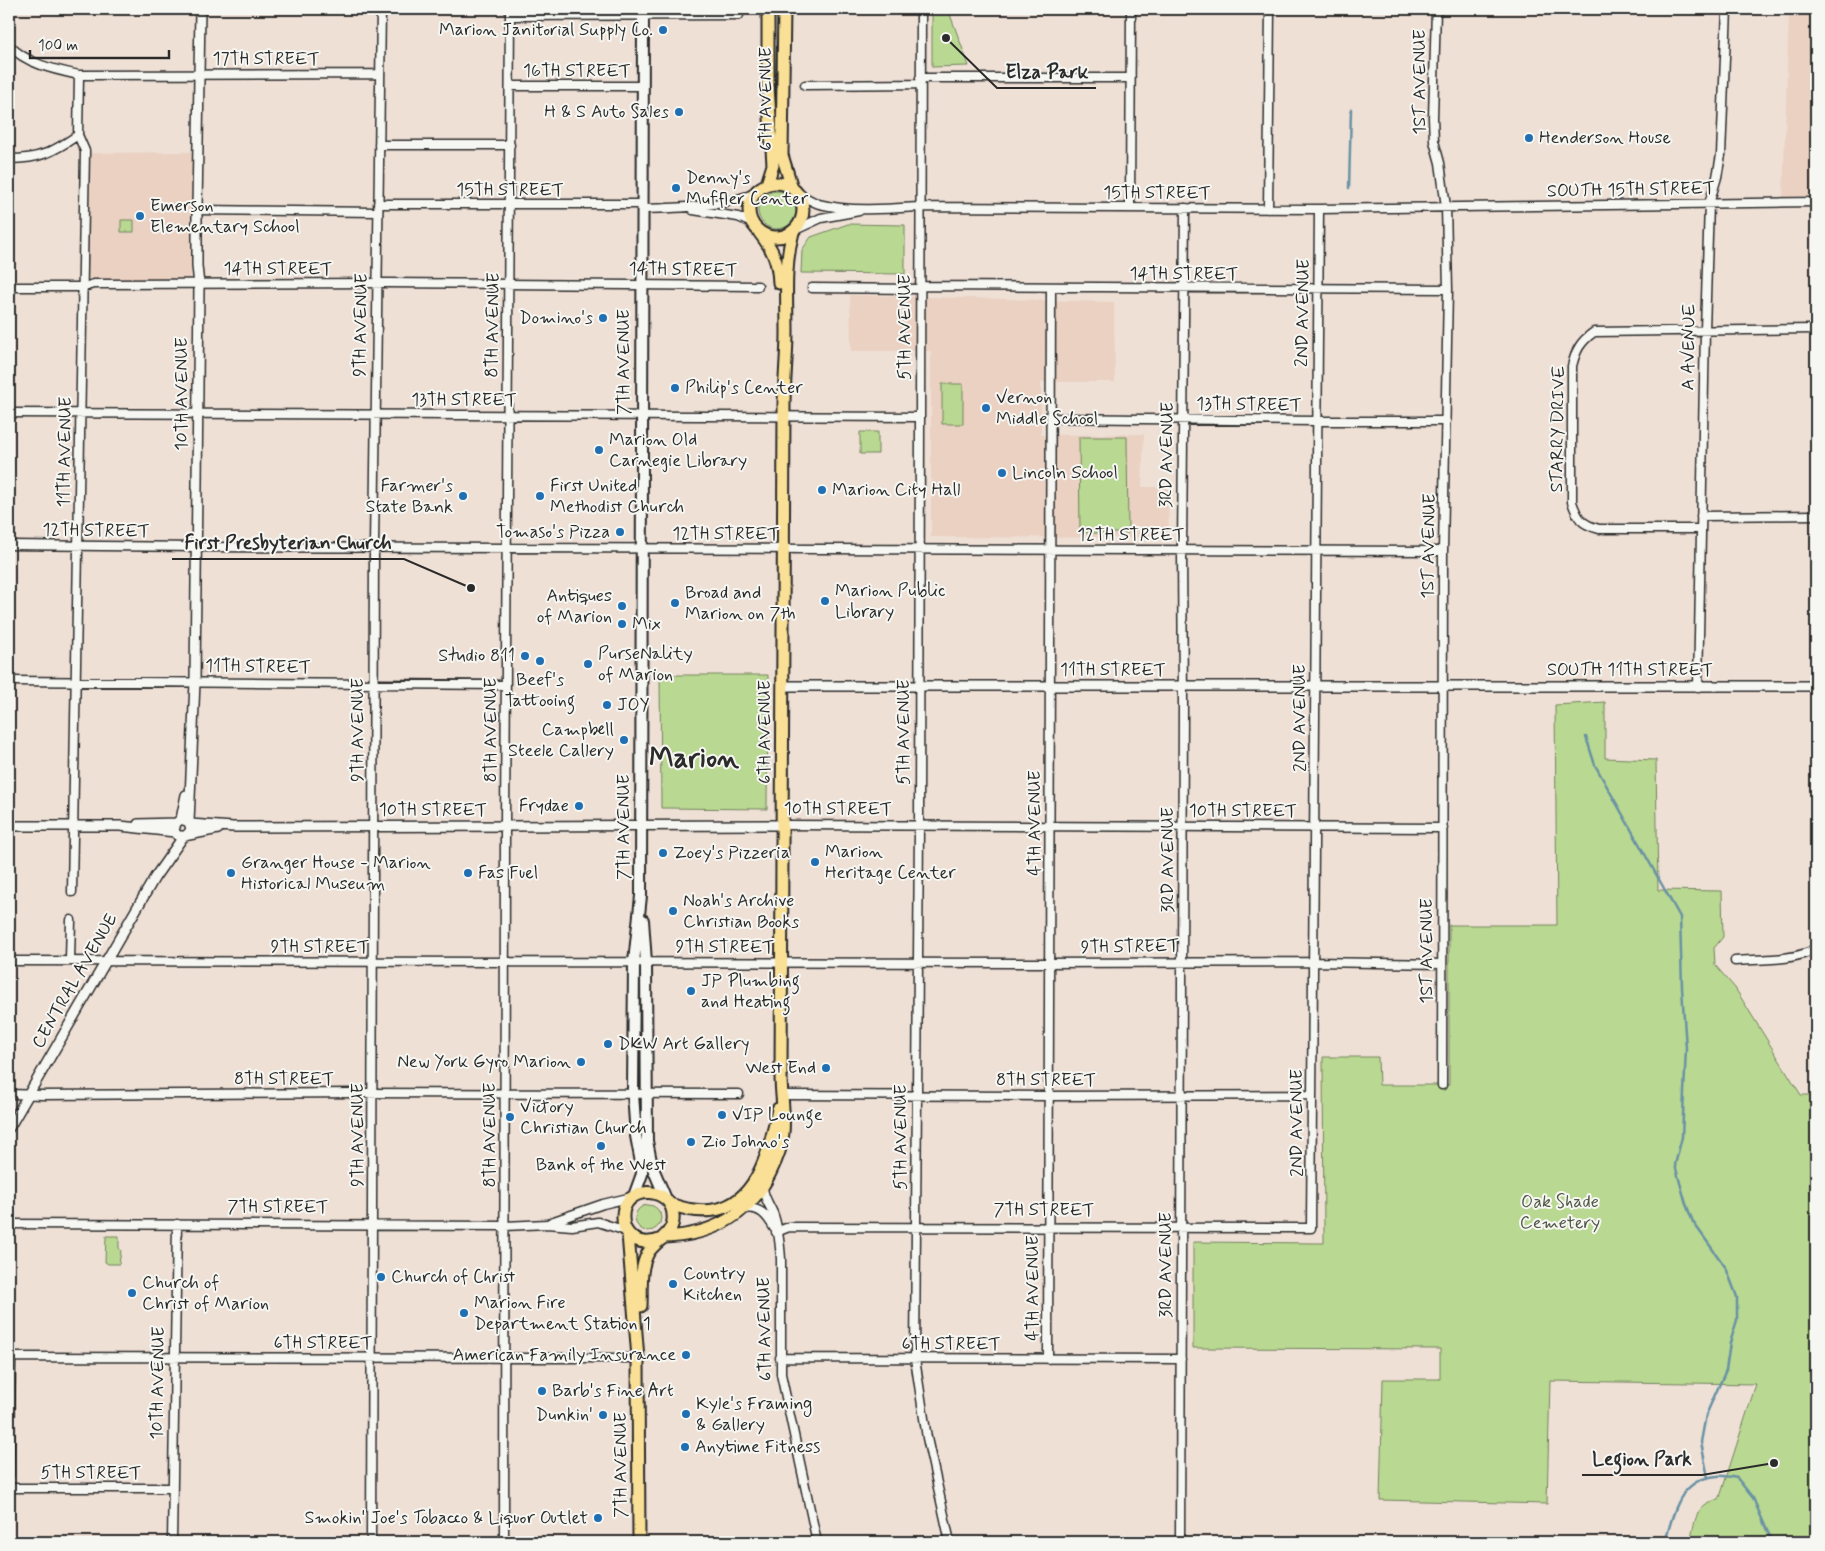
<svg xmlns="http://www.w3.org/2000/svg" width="1825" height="1551" font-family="Mynerve,sans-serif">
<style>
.built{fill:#ead1c2}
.green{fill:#b9d891;stroke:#72825e}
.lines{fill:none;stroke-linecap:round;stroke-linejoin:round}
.stream{stroke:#6992a4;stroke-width:2.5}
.minor-casing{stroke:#2b2b2b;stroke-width:11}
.tertiary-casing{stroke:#2b2b2b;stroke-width:12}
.secondary-casing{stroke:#2b2b2b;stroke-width:14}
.primary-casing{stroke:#2b2b2b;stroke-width:15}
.minor{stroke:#f6f6f2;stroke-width:8}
.tertiary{stroke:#f6f6f2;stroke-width:9}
.secondary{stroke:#f6f6f2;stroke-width:10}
.primary{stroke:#f9e096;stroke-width:11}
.poi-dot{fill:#1f6fb2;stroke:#f6f6f2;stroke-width:2}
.labels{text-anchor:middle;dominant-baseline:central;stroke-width:4;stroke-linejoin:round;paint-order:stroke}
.poi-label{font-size:18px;fill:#2b2b2b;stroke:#f6f6f2;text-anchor:start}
.street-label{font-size:18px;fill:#2b2b2b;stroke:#f6f6f2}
.park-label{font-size:18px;fill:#4e5644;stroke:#f6f6f2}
.town-label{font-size:28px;font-weight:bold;fill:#2b2b2b;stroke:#f6f6f2}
.leader{fill:none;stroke:#2b2b2b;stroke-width:2}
.callout-dot{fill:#2b2b2b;stroke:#f6f6f2;stroke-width:2}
.callout-label{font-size:19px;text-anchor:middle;font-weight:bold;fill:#2b2b2b;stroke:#f6f6f2;stroke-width:4;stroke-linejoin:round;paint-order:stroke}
</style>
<rect width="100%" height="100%" fill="#efe0d6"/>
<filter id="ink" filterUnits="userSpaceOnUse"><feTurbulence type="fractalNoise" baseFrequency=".02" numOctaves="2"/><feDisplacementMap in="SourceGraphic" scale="10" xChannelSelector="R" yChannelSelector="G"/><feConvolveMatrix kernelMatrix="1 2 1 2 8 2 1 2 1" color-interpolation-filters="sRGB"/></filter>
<g filter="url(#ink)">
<path class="built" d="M1789,9H1816V196L1783,197Z
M192,152L191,279H87L90,153Z
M850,295L1114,302L1115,382H1041V435L1144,434L1142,487H1168L1169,538L931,537V351H851Z"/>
<path class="green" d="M932,9H948L969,66L932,67Z
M758 210a19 19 0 1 1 38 0a19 19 0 1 1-38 0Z
M121,220H134V232H121Z
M848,224L905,225V274L801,273L802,250L811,237Z
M942,384H963V424H942Z
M860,432H878V454H860Z
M1079,437H1127L1128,533H1080Z
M660,675H768L767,809L661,808Z
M1605,702V758L1656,760L1658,890L1722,891L1723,937L1714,948L1715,965L1735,988L1801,1095H1816V1542H1690C1695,1523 1695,1502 1719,1500L1756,1384L1550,1381L1547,1504L1380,1500L1383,1379H1440V1349L1193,1348V1242L1324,1243L1323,1057H1378L1379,1085H1449V925H1557L1555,705Z
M635 1218a13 13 0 1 1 26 0a13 13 0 1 1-26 0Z
M106,1236H119V1248L121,1251L119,1264H108L105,1262Z"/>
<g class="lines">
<path class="stream" d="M1349,188L1351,109
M1586,737L1595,765L1680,917L1682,988L1686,1048L1682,1137L1675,1165L1686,1204L1693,1222L1726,1268L1737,1297V1320L1730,1343L1726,1370L1706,1415L1701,1442L1708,1478
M1665,1542C1674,1512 1679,1479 1717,1476C1723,1475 1731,1477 1737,1478L1753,1498L1772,1542"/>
<defs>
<path id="minor" d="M921,9L919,826L915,1359L927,1438L950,1542
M1436,9L1433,118L1434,141L1440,163L1446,207L1448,289L1443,551L1442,1085
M510,16L739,15
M9,45C26,64 56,70 79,75L380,74
M920,78H1130
M805,85L920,84
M510,86H643
M379,145H510
M9,159C40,159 53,152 78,135
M795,191C803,196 810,201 819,204C850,212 888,209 920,207L1319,209L1816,202
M378,204H642
M1130,208L1131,9
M642,209C681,208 717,207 754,194
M1268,209L1270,9
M197,210L378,212
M693,210L738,217L752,223
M795,230L821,218L859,211
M920,286L1448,289
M9,287H83L94,284L387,283L758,286
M812,288L920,289
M9,413L919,417
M1051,418L1316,421H1446
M1701,516L1816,515
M1701,529H1599C1581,524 1578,519 1572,502V366C1576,350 1580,342 1594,332L1816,329
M9,545L196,547L1443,551
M9,681L506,685
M1698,687L1705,330L1709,204L1717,177L1721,155L1727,9
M783,825L1443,828
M72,892L85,151L78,135L79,75
M70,960L71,920
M9,961L1037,963L1313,962L1442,964
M1735,961C1762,959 1792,961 1816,949
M9,1094L43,1095L357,1093L739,1094
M781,1095L1049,1096L1311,1095
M763,1188C764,1198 769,1204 773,1213C778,1226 780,1245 781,1259V1374L817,1542
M744,1209C759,1206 767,1215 774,1228
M551,1222L603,1204L632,1197
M9,1224L505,1226L547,1224L572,1226L598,1222L626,1231
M776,1232L789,1227L1311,1228L1319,209
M9,1357L638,1358
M780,1358L1181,1359
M1048,1359L1051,288
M9,1476L11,1357
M9,1488H173
M172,1542L177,1224
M371,1542L374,547L381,9
M504,1542L505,826L510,9
M1180,1542L1183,703L1182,551L1185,208"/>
<path id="tertiary" d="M783,686H1816
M181,819L186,795
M189,822L181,819L176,823L174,831L178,836H186L191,830L189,822L195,682L199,285L197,266V210L200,9
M138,824L176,823
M190,824L233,827L783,825
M9,826H120L175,832
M189,835L218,829
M9,1128L155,877L183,837"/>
<path id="secondary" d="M643,920L646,962L647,1141L652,1166L666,1199
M634,1196L642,1174V1168L636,1136L633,1094L634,962L641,896L643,9"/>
<path id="primary" d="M784,9L782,155L792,188
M749 210a27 27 0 1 1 54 0a27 27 0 1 1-54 0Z
M767,184L773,165L768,86V9
M759,232C773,250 778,260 779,283
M670,1204C746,1232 767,1169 778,1109
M628,1234L638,1358L639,1542
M665,1237C711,1235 749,1216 770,1173C776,1161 782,1147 783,1133C785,1114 781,1095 781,1076L784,406C784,381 787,356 787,332C787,298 784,265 793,232
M641,1306C642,1289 639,1269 648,1253C655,1241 671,1236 673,1221C677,1184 621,1183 623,1218C623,1226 626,1233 633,1238C642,1244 652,1243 662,1239"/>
</defs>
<use href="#minor" class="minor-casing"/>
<use href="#tertiary" class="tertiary-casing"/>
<use href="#secondary" class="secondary-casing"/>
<use href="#primary" class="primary-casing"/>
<use href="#minor" class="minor"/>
<use href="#tertiary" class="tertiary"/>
<use href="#secondary" class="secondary"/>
<use href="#primary" class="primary"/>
</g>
</g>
<g class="poi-dot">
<circle cx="663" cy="30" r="5"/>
<circle cx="679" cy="112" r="5"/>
<circle cx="1529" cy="138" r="5"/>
<circle cx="676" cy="188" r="5"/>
<circle cx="140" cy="216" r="5"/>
<circle cx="603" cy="318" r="5"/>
<circle cx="675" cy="388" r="5"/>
<circle cx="986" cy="408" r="5"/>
<circle cx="599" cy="450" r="5"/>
<circle cx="1002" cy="473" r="5"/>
<circle cx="822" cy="490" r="5"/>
<circle cx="463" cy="496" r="5"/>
<circle cx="540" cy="496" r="5"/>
<circle cx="620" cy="532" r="5"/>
<circle cx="825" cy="601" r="5"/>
<circle cx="675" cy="603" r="5"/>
<circle cx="622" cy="606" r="5"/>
<circle cx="622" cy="624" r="5"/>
<circle cx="525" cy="656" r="5"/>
<circle cx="540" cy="661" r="5"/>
<circle cx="588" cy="664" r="5"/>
<circle cx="607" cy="705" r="5"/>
<circle cx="624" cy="740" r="5"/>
<circle cx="579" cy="806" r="5"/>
<circle cx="663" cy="853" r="5"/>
<circle cx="815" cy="862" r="5"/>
<circle cx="231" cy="873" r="5"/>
<circle cx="468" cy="873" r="5"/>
<circle cx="673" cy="911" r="5"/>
<circle cx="691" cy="991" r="5"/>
<circle cx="608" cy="1044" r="5"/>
<circle cx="581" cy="1062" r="5"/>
<circle cx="826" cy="1068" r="5"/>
<circle cx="722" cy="1115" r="5"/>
<circle cx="510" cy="1117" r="5"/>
<circle cx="691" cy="1142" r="5"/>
<circle cx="601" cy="1146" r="5"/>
<circle cx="381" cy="1277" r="5"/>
<circle cx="673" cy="1284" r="5"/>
<circle cx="132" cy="1293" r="5"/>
<circle cx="464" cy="1313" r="5"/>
<circle cx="686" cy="1355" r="5"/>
<circle cx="542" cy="1391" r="5"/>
<circle cx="686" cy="1414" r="5"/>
<circle cx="603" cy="1415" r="5"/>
<circle cx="685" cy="1447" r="5"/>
<circle cx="598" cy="1518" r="5"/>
</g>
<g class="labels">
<g class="poi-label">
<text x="653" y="30" text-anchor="end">Marion Janitorial Supply Co.</text>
<text x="669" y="112" text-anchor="end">H &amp; S Auto Sales</text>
<text x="1539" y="138">Henderson House</text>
<text x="686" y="178">Denny's<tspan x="686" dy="21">Muffler Center</tspan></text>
<text x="150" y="206">Emerson<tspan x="150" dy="21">Elementary School</tspan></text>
<text x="593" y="318" text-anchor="end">Domino's</text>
<text x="685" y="388">Philip's Center</text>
<text x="996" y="398">Vernon<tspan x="996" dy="21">Middle School</tspan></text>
<text x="609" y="440">Marion Old<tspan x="609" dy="21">Carnegie Library</tspan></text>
<text x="1012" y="473">Lincoln School</text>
<text x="453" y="486" text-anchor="end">Farmer's<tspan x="453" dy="21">State Bank</tspan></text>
<text x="550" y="486">First United<tspan x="550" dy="21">Methodist Church</tspan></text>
<text x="832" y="490">Marion City Hall</text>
<text x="610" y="532" text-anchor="end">Tomaso's Pizza</text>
<text x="835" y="591">Marion Public<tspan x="835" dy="21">Library</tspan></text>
<text x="685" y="593">Broad and<tspan x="685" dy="21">Marion on 7th</tspan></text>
<text x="612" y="596" text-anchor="end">Antiques<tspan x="612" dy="21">of Marion</tspan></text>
<text x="632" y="624">Mix</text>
<text x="598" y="654">PurseNality<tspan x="598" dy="21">of Marion</tspan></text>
<text x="515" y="656" text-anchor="end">Studio 811</text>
<text x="540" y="680" text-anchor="middle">Beef's<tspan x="540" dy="21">Tattooing</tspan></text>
<text x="617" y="705">JOY</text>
<text x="614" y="730" text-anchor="end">Campbell<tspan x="614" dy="21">Steele Callery</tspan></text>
<text x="569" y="806" text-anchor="end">Frydae</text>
<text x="825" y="852">Marion<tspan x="825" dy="21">Heritage Center</tspan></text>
<text x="673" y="853">Zoey's Pizzeria</text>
<text x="241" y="863">Granger House - Marion<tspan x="241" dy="21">Historical Museum</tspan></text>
<text x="478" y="873">Fas Fuel</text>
<text x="683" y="901">Noah's Archive<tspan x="683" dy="21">Christian Books</tspan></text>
<text x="701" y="981">JP Plumbing<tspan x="701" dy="21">and Heating</tspan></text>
<text x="618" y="1044">DKW Art Gallery</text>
<text x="571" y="1062" text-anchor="end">New York Gyro Marion</text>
<text x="816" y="1068" text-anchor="end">West End</text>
<text x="520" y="1107">Victory<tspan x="520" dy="21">Christian Church</tspan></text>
<text x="732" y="1115">VIP Lounge</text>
<text x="701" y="1142">Zio Johno's</text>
<text x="601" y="1165" text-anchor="middle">Bank of the West</text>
<text x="683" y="1274">Country<tspan x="683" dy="21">Kitchen</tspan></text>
<text x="391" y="1277">Church of Christ</text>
<text x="142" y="1283">Church of<tspan x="142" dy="21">Christ of Marion</tspan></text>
<text x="474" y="1303">Marion Fire<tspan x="474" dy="21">Department Station 1</tspan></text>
<text x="676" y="1355" text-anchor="end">American Family Insurance</text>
<text x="552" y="1391">Barb's Fine Art</text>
<text x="696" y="1404">Kyle's Framing<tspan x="696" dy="21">&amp; Gallery</tspan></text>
<text x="593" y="1415" text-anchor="end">Dunkin'</text>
<text x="695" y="1447">Anytime Fitness</text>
<text x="588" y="1518" text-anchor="end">Smokin' Joe's Tobacco &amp; Liquor Outlet</text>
</g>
<g class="street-label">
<text x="266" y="59">17TH STREET</text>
<text x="577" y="71">16TH STREET</text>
<text transform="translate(1420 82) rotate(-90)">1ST AVENUE</text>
<text transform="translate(766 99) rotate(-90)">6TH AVENUE</text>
<text x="510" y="190">15TH STREET</text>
<text transform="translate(1631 190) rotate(-1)">SOUTH 15TH STREET</text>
<text x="1157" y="193">15TH STREET</text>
<text x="278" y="269">14TH STREET</text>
<text transform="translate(683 270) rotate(1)">14TH STREET</text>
<text x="1184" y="274">14TH STREET</text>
<text transform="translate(1303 313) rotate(-89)">2ND AVENUE</text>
<text transform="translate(361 325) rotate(-89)">9TH AVENUE</text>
<text transform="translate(493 325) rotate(-89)">8TH AVENUE</text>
<text transform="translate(905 327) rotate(-90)">5TH AVENUE</text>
<text transform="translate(1689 347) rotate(-89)">A AVENUE</text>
<text transform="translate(624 362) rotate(-90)">7TH AVENUE</text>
<text transform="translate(182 394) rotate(-90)">10TH AVENUE</text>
<text x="464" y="400">13TH STREET</text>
<text transform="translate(1249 405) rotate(1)">13TH STREET</text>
<text transform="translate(1558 429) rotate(-89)">STARRY DRIVE</text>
<text transform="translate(65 452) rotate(-89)">11TH AVENUE</text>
<text transform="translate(1167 455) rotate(-89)">3RD AVENUE</text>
<text transform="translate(96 531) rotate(1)">12TH STREET</text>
<text x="726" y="534">12TH STREET</text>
<text x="1131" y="535">12TH STREET</text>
<text transform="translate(1429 546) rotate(-89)">1ST AVENUE</text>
<text transform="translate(258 667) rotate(1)">11TH STREET</text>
<text x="1113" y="670">11TH STREET</text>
<text x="1630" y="670">SOUTH 11TH STREET</text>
<text transform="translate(1300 718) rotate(-90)">2ND AVENUE</text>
<text transform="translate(358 730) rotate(-90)">9TH AVENUE</text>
<text transform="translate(491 730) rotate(-90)">8TH AVENUE</text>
<text transform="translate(765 732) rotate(-90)">6TH AVENUE</text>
<text transform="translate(904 732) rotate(-90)">5TH AVENUE</text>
<text x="838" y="809">10TH STREET</text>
<text x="433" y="810">10TH STREET</text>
<text x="1243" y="811">10TH STREET</text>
<text transform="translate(1035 823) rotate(-90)">4TH AVENUE</text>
<text transform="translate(624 827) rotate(-90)">7TH AVENUE</text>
<text transform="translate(1168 860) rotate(-90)">3RD AVENUE</text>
<text x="320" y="947">9TH STREET</text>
<text x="725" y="947">9TH STREET</text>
<text transform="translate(1130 947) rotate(-1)">9TH STREET</text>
<text transform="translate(1427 951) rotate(-90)">1ST AVENUE</text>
<text transform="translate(75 981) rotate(-60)">CENTRAL AVENUE</text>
<text x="284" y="1079">8TH STREET</text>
<text x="1046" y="1080">8TH STREET</text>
<text transform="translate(1297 1123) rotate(-90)">2ND AVENUE</text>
<text transform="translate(358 1135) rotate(-90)">9TH AVENUE</text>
<text transform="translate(490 1135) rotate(-90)">8TH AVENUE</text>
<text transform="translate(901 1137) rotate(-90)">5TH AVENUE</text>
<text x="278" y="1207">7TH STREET</text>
<text x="1044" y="1210">7TH STREET</text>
<text transform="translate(1166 1265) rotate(-90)">3RD AVENUE</text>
<text transform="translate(1033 1288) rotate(-90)">4TH AVENUE</text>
<text transform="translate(765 1329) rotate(-91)">6TH AVENUE</text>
<text x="323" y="1343">6TH STREET</text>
<text x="951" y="1344">6TH STREET</text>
<text transform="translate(158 1383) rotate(-89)">10TH AVENUE</text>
<text transform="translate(621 1465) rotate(-90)">7TH AVENUE</text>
<text x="91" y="1473">5TH STREET</text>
</g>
<g class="park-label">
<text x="1560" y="1202">Oak Shade<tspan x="1560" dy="21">Cemetery</tspan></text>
</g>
<g class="town-label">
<text x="694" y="759">Marion</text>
</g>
</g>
<path class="leader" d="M946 38L997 88H1096M471 588L404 559H172M1774 1463L1702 1475H1582"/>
<g class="callout-dot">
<circle cx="946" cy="38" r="5"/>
<circle cx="471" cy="588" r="5"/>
<circle cx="1774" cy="1463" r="5"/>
</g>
<g class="callout-label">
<text x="1047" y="78">Elza Park</text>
<text x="288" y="549">First Presbyterian Church</text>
<text x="1642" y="1465">Legion Park</text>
</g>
<rect width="1825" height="1551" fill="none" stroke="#f6f6f2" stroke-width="30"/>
<rect x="15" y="15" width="1795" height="1521" fill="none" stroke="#2b2b2b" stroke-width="2" filter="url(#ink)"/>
<path d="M30 50v8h139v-8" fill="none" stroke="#2b2b2b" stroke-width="2.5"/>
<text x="38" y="50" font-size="15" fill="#2b2b2b" stroke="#f6f6f2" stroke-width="4" paint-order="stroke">100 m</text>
</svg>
